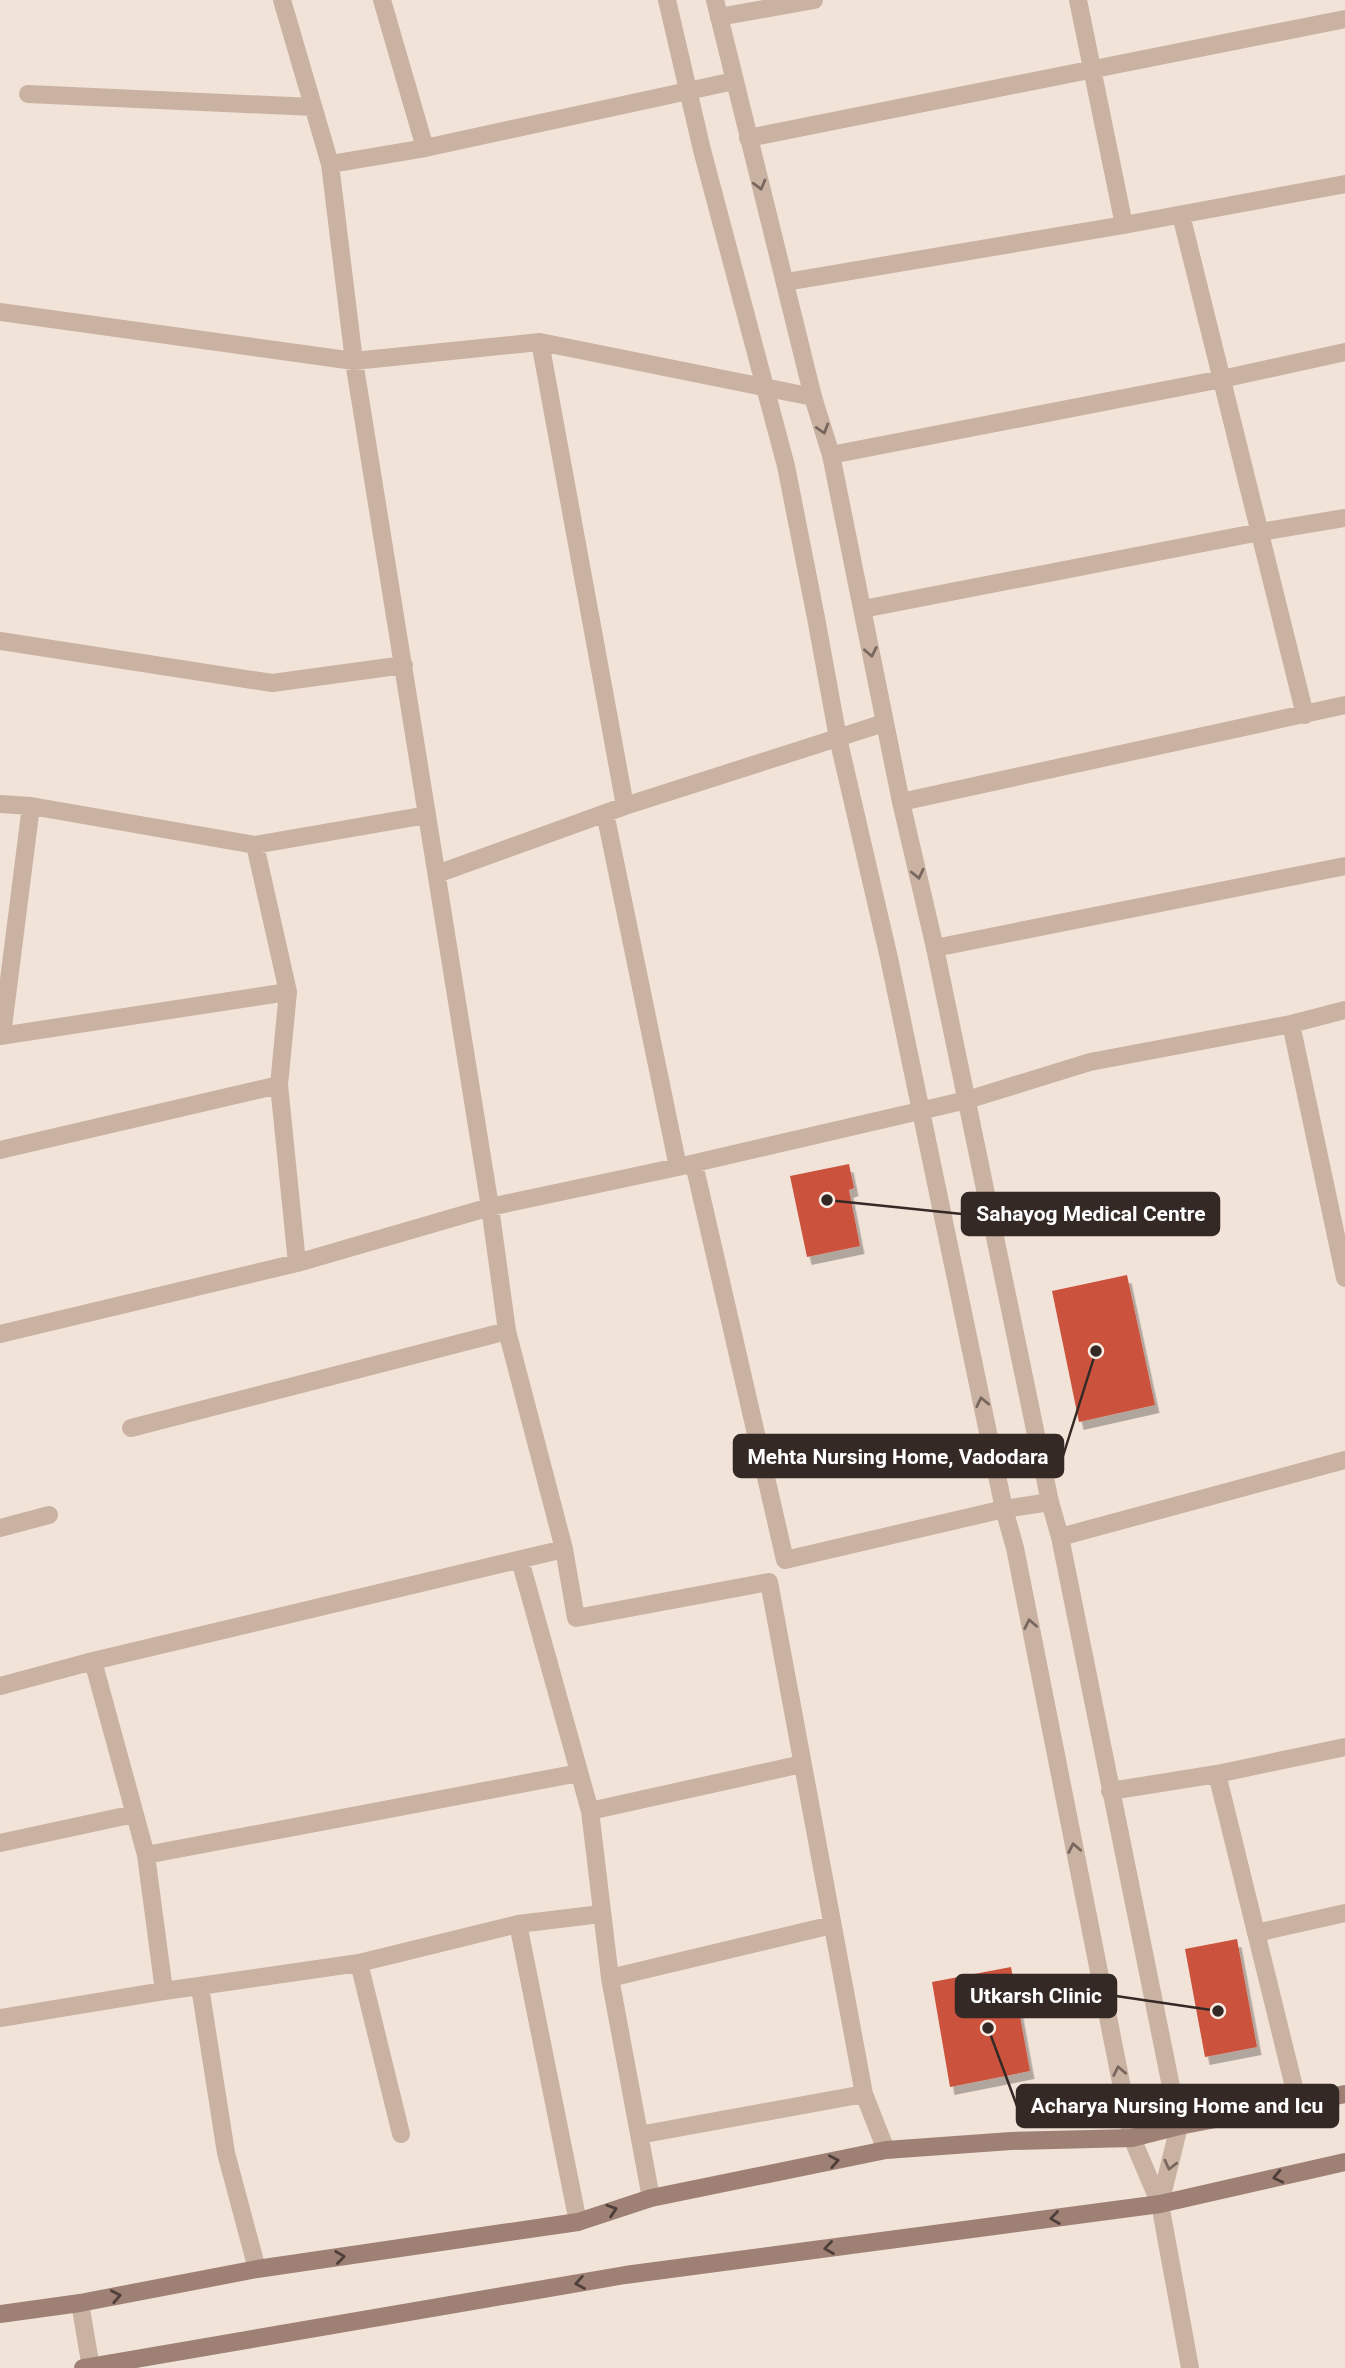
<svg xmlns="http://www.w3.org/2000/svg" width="1345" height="2368" font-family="Roboto,sans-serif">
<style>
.building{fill:#cb523d;filter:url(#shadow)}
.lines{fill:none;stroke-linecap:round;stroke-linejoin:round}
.minor{stroke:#cab2a3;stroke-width:18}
.tertiary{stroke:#cab2a3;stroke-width:18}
.secondary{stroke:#9e8075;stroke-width:18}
.oneway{stroke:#78675e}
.oneway2{stroke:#4f3f3a}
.leader{fill:none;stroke:#352926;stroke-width:2.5}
.callout-dot{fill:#352926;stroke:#faeee4;stroke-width:2.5}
.callout{fill:#352926;stroke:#352926;stroke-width:2.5}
.callout-label{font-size:21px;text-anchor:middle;font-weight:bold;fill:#fff}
</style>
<defs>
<filter id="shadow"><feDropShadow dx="4.5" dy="8" stdDeviation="0" flood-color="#0004"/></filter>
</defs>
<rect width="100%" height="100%" fill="#f2e3d8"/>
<path class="building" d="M849,1164L854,1188L849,1190L860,1246L807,1257L790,1176Z
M1127,1275L1155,1405L1079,1422L1052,1291Z
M1237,1939L1257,2047L1205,2057L1185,1949Z
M1011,1967L1030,2071L950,2087L932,1982Z"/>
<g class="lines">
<path class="minor" d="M282,0L330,164L354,361L490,1207L507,1331L564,1549L576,1618L769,1582L864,2094L886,2150
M382,0L425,148
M1078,0L1124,225
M719,17L814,0
M28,94L313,107
M748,138L1345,19
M330,164L425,148L734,81
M1181,215L1305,715
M786,282L1124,225L1345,184
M0,312L354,361L540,342L813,397
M540,342L625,806
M831,455L1222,379L1345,352
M863,609L1260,532L1345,518
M0,641L272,683L404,665
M901,802L1345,705
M0,804L31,806L255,845L427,815
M605,813L678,1167
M255,845L288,992L279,1085L297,1263
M437,874L625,806L884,723
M935,948L1345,866
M1291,1024L1345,1278
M2,1035L31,806
M0,1036L288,992
M0,1150L279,1085
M694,1164L785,1560L1004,1509L1050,1502
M0,1334L297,1263L490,1207L678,1167L967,1100L1090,1062L1291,1024L1345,1010
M131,1428L507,1331
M0,1528L49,1515
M1060,1537L1345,1460
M520,1560L590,1811L610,1978L651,2198
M93,1661L146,1855L164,1991
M0,1686L93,1661L564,1549
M1217,1774L1298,2103
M1110,1791L1217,1774L1345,1747
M590,1811L802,1764
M0,1843L134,1814
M146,1855L579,1773
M518,1924L578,2222
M1256,1933L1345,1913
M359,1963L401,2134
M610,1978L832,1925
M200,1987L226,2153L257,2269
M0,2018L164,1991L359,1963L518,1924L601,1914
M639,2135L864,2094
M1132,2138L1160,2204L1190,2368
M1160,2204L1179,2126
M80,2303L91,2368"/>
<path class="tertiary" d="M667,0L702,150L786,466L816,618L838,738L889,958L1004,1509L1015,1548L1132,2138
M715,0L813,397L831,455L901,802L935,948L1050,1502L1060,1537L1179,2126"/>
<path class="secondary" d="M0,2314L80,2303L257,2269L578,2222L651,2198L886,2150L1011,2141L1132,2138L1179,2126L1345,2094
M83,2368L625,2275L1160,2204L1345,2162"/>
</g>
<defs><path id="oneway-chevron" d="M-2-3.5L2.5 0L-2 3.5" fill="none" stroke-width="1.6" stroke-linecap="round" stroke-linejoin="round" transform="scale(1.75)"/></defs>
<g class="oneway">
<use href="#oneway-chevron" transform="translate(760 185) rotate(75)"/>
<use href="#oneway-chevron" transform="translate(823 429) rotate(73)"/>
<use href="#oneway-chevron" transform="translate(871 652) rotate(79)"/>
<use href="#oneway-chevron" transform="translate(918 874) rotate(77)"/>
<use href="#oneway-chevron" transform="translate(982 1402) rotate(-102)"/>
<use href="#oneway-chevron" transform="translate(1030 1624) rotate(-101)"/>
<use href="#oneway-chevron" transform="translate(1074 1848) rotate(-101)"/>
<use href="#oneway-chevron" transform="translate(1119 2071) rotate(-101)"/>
<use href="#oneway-chevron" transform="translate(1170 2165) rotate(104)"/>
</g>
<g class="oneway2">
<use href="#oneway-chevron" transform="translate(834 2161) rotate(-11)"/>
<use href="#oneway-chevron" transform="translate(1278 2177) rotate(167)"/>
<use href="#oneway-chevron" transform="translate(612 2210) rotate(-18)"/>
<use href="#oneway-chevron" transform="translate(1055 2218) rotate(172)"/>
<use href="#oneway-chevron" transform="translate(829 2248) rotate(172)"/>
<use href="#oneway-chevron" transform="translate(340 2257) rotate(-8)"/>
<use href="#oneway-chevron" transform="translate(580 2283) rotate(170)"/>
<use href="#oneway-chevron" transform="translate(116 2296) rotate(-11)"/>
</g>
<path class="leader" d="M827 1200L962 1214M1096 1351L1063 1456M1218 2011L1116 1996M988 2028L1017 2106"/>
<g class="callout-dot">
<circle cx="827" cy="1200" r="7"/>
<circle cx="1096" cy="1351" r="7"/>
<circle cx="1218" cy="2011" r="7"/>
<circle cx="988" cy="2028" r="7"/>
</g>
<g class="callout">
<rect x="962" y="1193" width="257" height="42" rx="7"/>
<rect x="734" y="1435" width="329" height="42" rx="7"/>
<rect x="956" y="1975" width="160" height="42" rx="7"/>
<rect x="1017" y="2085" width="321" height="42" rx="7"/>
</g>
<g class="callout-label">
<text x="1091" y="1221">Sahayog Medical Centre</text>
<text x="898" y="1464">Mehta Nursing Home, Vadodara</text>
<text x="1036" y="2003">Utkarsh Clinic</text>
<text x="1177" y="2113">Acharya Nursing Home and Icu</text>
</g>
</svg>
